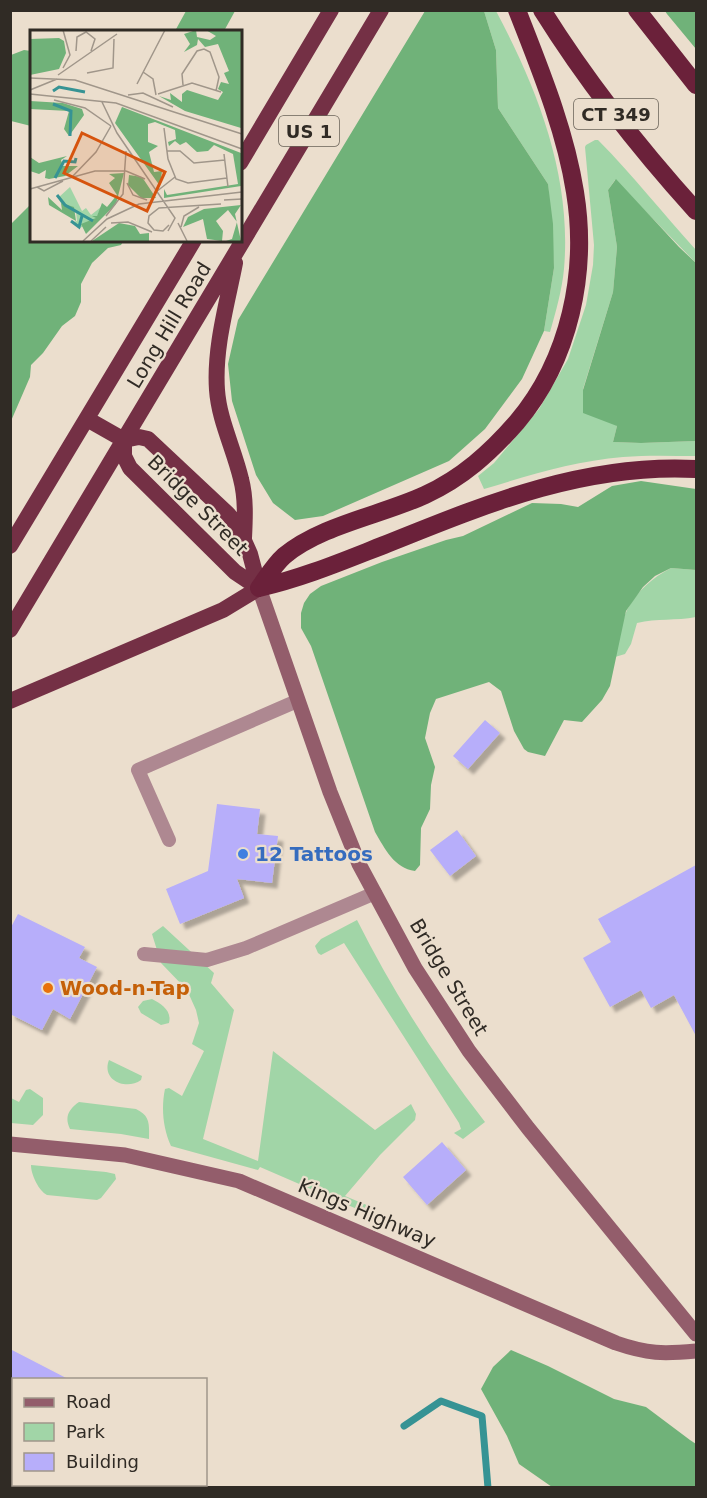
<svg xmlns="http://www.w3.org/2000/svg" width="707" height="1498" font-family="'DejaVu Sans',sans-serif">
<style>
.green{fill:#a1d5a7}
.forest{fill:#70b279}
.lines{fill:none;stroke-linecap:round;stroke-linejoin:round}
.stream{stroke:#369394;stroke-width:7}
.building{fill:#b7aefa;filter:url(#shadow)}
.service{stroke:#ae8891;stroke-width:14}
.secondary{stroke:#935d6b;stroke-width:15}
.trunk{stroke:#743045;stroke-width:16}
.motorway{stroke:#6b213a;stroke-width:18}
.shop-dot{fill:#3f7fe0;stroke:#ebdecd;stroke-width:2}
.food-dot{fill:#e8710a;stroke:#ebdecd;stroke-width:2}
.labels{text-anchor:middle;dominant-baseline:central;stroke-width:4.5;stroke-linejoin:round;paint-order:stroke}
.shield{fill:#ebdecd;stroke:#686157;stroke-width:1.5}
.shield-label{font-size:18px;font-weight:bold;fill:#302b25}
.street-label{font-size:20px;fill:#302b25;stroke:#ebdecd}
.shop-label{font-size:20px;font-weight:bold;fill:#366cbe;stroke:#ebdecd;text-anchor:start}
.food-label{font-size:20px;font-weight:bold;fill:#c56008;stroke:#ebdecd;text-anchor:start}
.inset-river{fill:none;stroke:#369394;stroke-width:3}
.inset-road{fill:none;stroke:#a0968a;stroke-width:1.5}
.view{fill:#d6540e;fill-opacity:0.15;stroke:#d6540e;stroke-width:3}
.inset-edge{fill:none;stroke:#302b25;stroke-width:3}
</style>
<defs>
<filter id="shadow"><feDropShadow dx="5.5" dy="5.5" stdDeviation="1.5" flood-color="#0004"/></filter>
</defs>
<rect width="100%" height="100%" fill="#ebdecd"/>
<path class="green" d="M484,11H496C538,90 572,177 564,269C562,290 556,311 550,332L544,331L554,268L548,184L498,108L496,50Z
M595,140H598C633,175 663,214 696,250V263L615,180L608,190L617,247L613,292L583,389L617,426L613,442L641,443L696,441V456C672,456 647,455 623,457C575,461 530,475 484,489L478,476L494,463L539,409L568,359L586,305L593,265L594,245L585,147L586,145Z
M671,568L696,570V617C676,621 657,618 637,623L631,644L625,654L615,657C619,644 621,622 627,610C637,591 652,578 671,568Z
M357,920C393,992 436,1059 485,1122L463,1139L454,1133L461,1129L459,1123L344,943L321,955L318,953L315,946L321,939Z
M163,926L214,973L211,983L234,1010L203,1139L258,1161L273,1051L375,1130L411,1104L416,1114L415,1120L380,1155L345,1196L369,1206L364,1212L260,1167L258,1170L171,1146C163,1128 161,1108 165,1089L169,1088L182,1096L204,1051L192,1044L199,1023L196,1010L187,990L161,963L152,934Z
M152,999C162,1004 172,1011 169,1023L161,1025L141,1013L138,1007L143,1001Z
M109,1060L142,1076L141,1080C126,1091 101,1080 109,1060Z
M30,1089L43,1098V1115L33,1125L11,1123V1098L19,1102L26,1090Z
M79,1102L136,1109C151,1116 149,1125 149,1139L121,1134L70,1129C64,1117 69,1109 79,1102Z
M31,1165L106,1172L115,1174L116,1179L101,1198L97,1200L47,1195C39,1191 31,1175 31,1165Z"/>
<path class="forest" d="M186,11V10L235,11L224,31H175Z
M425,11H484L496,50L498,108L548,184L553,224L554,268L544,331L522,379L485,429L449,461L323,516L295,520L273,503L256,475L232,401L228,364L238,320Z
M665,11H696V49L667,14Z
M24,50L31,51V126L11,121V55Z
M616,179L679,247L696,263V441L641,443L613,442L617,426L583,413V390L613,292L617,247L608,190Z
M31,204L32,240H124L121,245L108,248L92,263L81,284V302L75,316L62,326L43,353L31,365L30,377L11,421V224Z
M641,481L696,489V570L671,568L655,576L643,587L626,611L610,686L602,700L582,722L564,720L545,756L528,752L524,749L514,731L501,691L489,682L436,699L430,713L425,738L435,767L431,785L430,809L421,828L420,865L415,871C394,868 385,849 375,832L311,646L301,628V613L304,603L310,594L321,586L382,562L446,540L463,536L532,503L561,504L578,507L612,486Z
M511,1350L548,1366L614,1399L646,1407L690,1440L696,1444V1487H552L519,1464L507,1436L481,1389L493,1367Z"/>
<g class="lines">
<path class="stream" d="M404,1426L441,1401L482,1416L488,1488"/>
</g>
<path class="building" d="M485,720L500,733L468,769L453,756Z
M217,804L260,809L257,834L278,836L272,883L237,879L244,898L180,924L166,889L208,871Z
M457,830L476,856L450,876L430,850Z
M696,865V1036L674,995L651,1008L641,990L610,1007L583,958L611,942L598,919Z
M18,914L85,947L79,958L97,967L70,1019L53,1009L42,1030L10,1014V929Z
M442,1142L466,1170L427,1205L403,1177Z
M10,1349L70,1380H10Z"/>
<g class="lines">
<path class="service" d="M169,840L138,770L297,701
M144,954L207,960L246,948L375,893"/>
<path class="secondary" d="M259,588L330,792L359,864L415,968L469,1051L528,1128L696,1334
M10,1144L125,1155L239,1181L616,1343C648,1354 663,1354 696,1351"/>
<path class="trunk" d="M240,163L331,10
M235,263C227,304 214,348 217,390C219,420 234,449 241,479C246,498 245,518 244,538
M87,419L124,440L139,437L148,439L228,514L237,525L250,554L259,588
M124,441V456L130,468L235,572L259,588
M10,546L194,240
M10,630L381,10
M10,701L223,610L259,588"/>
<path class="motorway" d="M542,10C587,82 640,149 696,211
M637,10L696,85
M259,588C267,577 274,565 284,556C321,525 382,515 425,495C462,478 490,453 517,422C570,359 588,272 575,192C565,129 540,69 517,10
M259,588C303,578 343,561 384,545C486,504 584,463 696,469"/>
</g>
<circle class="shop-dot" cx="243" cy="854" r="6"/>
<circle class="food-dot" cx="48" cy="988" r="6"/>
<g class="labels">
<g class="shield">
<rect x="574" y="99" width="84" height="30" rx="4.5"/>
<rect x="279" y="116" width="60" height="30" rx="4.5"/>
</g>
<g class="shield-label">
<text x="616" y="114">CT 349</text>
<text x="309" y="131">US 1</text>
</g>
<g class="street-label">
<text transform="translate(169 325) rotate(-59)">Long Hill Road</text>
<text transform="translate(198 505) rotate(45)">Bridge Street</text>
<text transform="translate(449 977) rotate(59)">Bridge Street</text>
<text transform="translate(367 1213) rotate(23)">Kings Highway</text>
</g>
<g class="shop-label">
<text x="255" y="854">12 Tattoos</text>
</g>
<g class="food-label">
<text x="60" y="988">Wood-n-Tap</text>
</g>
</g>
<g transform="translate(30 30)">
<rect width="212" height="212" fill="#ebdecd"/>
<path d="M40,157L52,181L56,178L61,185L71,177L66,189L50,198L43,192L47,191L46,181L32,175L28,168Z" fill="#a1d5a7"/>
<path d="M166,0L167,7L180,10L186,6L176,0H211V98L155,81L129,66L141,70L140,63L152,72V64L157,60L188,70L193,62L188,59L191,52L199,54L194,43L199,41L188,14L175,17L168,9L167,15L154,22L160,14L154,4ZM29,8L34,11L36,23L29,39L0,45V9ZM0,71L33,73L52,79L54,85L39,106L34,99L39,81L0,79ZM92,77L211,123V156L134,168V159L137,165L208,154L203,124L184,115L178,121L167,122L156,112L150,115L145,111L139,116L138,112L146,109L145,100L125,92L118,94V112L128,116L119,122L124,142L132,141L130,156L85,93ZM37,126L31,130L33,136H48L35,146L19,149L15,148L16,140L9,144L0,141V127L9,133ZM94,143L86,174L56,204L51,194L66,188L62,186H67L72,173L77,177L87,165L79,153L85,148L79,144ZM99,145L112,147L126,168H111L98,155ZM18,167L32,180L31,173L44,177L46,191L19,175ZM211,175L205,184L211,211H196L202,209L207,192L198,180L186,191L193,201L192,211L177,209L173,189L153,197L158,187L174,179ZM89,193L105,196L110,204L119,203V211H62Z" fill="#70b279"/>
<path class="inset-river" d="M23,61L29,57L55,62M23,74L41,81L40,106M25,148L34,131L45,132L46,128M27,165L35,175L63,191M41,191L49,197L52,186"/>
<path class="inset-road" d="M46,21L47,7L56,2L65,9L61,21M33,38L40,25L33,0M113,42L123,49L126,65M57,43L83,38L84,9M28,45L87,4M0,48L45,50L212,104M107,54L135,0M153,55L152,44L167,21L174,19L180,22L189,47L186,61M0,60L27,49M0,64L86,73L212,119M128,64L162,53L191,62M98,65L113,63L143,77M24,70L55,78L81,96M72,72L87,103L145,188L138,201M134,98L138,129L146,149L158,153L197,148M137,121H150L164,133L195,130M194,124L198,157M96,141L115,149M42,147L66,122L81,96M97,153L103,165L117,170M7,157L14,161L33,151M0,159L65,141H96M126,162L145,147M194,170L212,169M76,186L93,164L96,121M81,193L98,192L122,202M148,193L157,211M139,195L133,201L124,200L118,193L119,186L129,178L191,174M151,197L154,186L169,177M53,211L77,189L109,174L212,162M61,211L76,197"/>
<path class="view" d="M52,103L135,142L117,181L34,143Z"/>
<rect width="212" height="212" class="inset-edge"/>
</g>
<rect width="707" height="1498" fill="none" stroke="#302b25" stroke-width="24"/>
<rect x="12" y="1378" width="195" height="108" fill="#ebdecd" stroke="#a0968a" stroke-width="1.5"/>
<rect x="24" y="1398" width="30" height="9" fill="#935d6b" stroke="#a0968a" stroke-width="1.5"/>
<text x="66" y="1408" font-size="18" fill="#302b25">Road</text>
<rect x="24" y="1423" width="30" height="18" fill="#a1d5a7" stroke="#a0968a" stroke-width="1.5"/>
<text x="66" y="1438" font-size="18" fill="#302b25">Park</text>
<rect x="24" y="1453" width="30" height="18" fill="#b7aefa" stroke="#a0968a" stroke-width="1.5"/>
<text x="66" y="1468" font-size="18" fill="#302b25">Building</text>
</svg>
